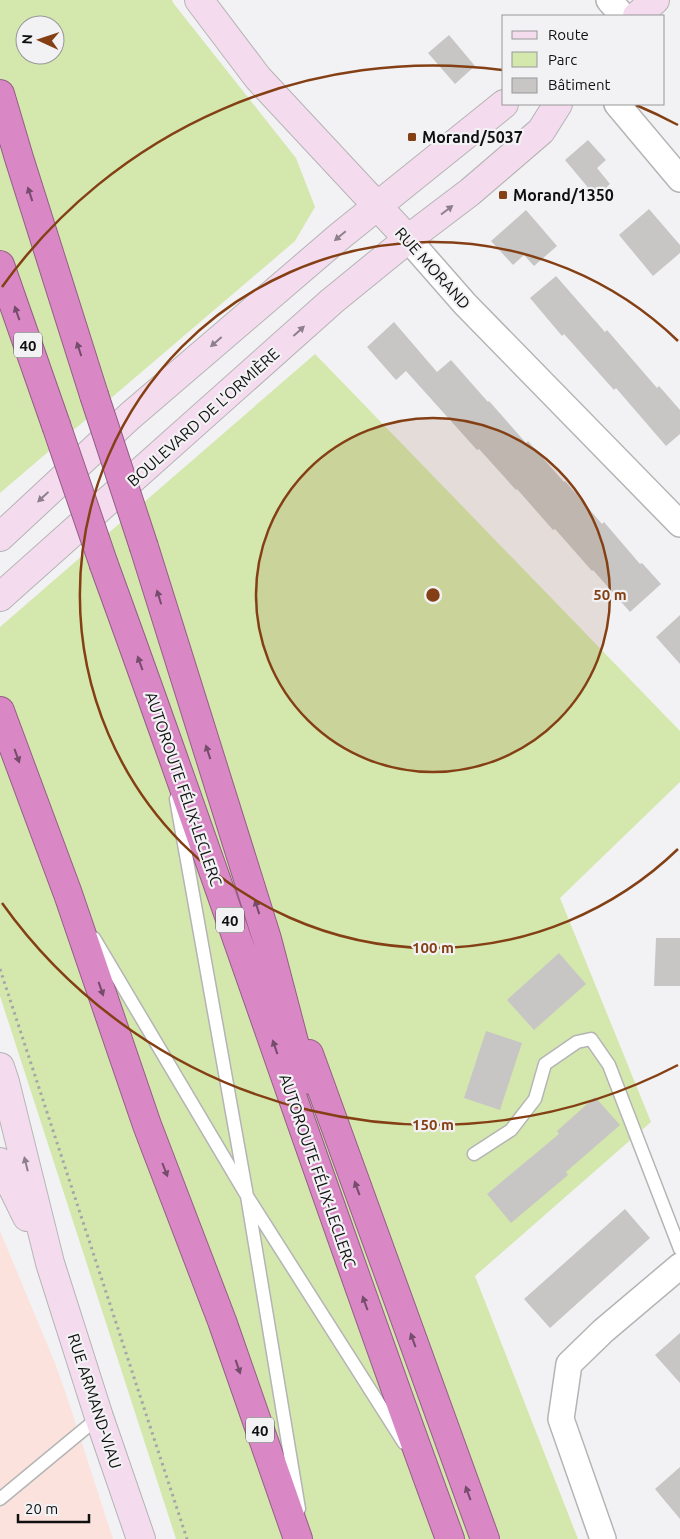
<svg xmlns="http://www.w3.org/2000/svg" width="680" height="1539" font-family="Ubuntu,sans-serif">
<style>
.commercial{fill:#fce2dc}
.green{fill:#d4e7ad;fill-rule:evenodd}
.building{fill:#c7c6c5}
.lines{fill:none;stroke-linecap:round;stroke-linejoin:round}
.lane-casing{stroke:#b4b4b5;stroke-width:15}
.street-casing{stroke:#b4b4b5;stroke-width:28}
.secondary-casing{stroke:#b4b4b5;stroke-width:30}
.highway-casing{stroke:#935e86;stroke-width:30}
.path{stroke:#a6a6a8;stroke-width:3;stroke-dasharray:2.5 4;stroke-linecap:butt}
.lane{stroke:#fff;stroke-width:12}
.street{stroke:#fff;stroke-width:25}
.secondary{stroke:#f4dbee;stroke-width:28}
.highway{stroke:#da88c5;stroke-width:28}
.highway-bridge-casing{stroke:#935e86;stroke-width:30;stroke-linecap:butt}
.highway-bridge{stroke:#da88c5;stroke-width:28}
.oneway{fill:#754c6b}
.oneway2{fill:#8d808b}
.ring{fill:none;stroke:#844014;stroke-width:2.5}
.poi-dot{fill:#844014;stroke:#f2f2f4;stroke-width:2}
.labels{text-anchor:middle;dominant-baseline:central;stroke-width:4.5;stroke-linejoin:round;paint-order:stroke}
.shield{fill:#f2f2f4;stroke:#545455;stroke-width:1}
.shield-label{font-size:15px;font-weight:bold;fill:#101011}
.poi-label{font-size:16px;font-weight:bold;fill:#101011;stroke:#f2f2f4;text-anchor:start}
.street-label{font-size:16px;fill:#101011;stroke:#f2f2f4}
.centre{fill:#844014;stroke:#f2f2f4;stroke-width:2.5}
.ring-label{font-size:15px;text-anchor:middle;font-weight:bold;fill:#844014;stroke:#f2f2f4;stroke-width:4.5;stroke-linejoin:round;paint-order:stroke}
</style>
<rect width="100%" height="100%" fill="#f2f2f4"/>
<path class="commercial" d="M0,1231L55,1363L68,1400L113,1539H0Z"/>
<path class="green" d="M0,0H172L174,4L296,158L315,207L295,241L0,493ZM25,25H55V55H25Z
M315,354L680,731V782L560,898L651,1122L475,1276L578,1539H176L0,996V627Z"/>
<path class="building" d="M449,35L475,66L455,84L428,53Z
M588,140L606,160L597,168L610,184L596,197L565,160Z
M649,209L680,245V253L653,276L619,235Z
M526,210L557,246L534,266L524,255L513,265L491,241Z
M556,276L605,332L607,330L657,388L659,386L680,410V434L666,446L616,388L614,390L564,334L562,336L530,298Z
M394,322L437,372L451,360L488,402L489,401L526,443L528,441L564,482L565,481L602,524L604,522L640,564L642,563L661,584L630,612L593,570L592,571L555,529L553,530L517,489L516,490L479,449L477,450L406,371L396,380L367,347Z
M680,615V664L656,637Z
M656,938H680V986H654Z
M559,953L586,984L534,1030L507,1000Z
M486,1031L522,1043L500,1110L464,1098Z
M595,1097L620,1125L566,1172L568,1175L511,1223L487,1194L559,1134L557,1131Z
M625,1209L650,1238L550,1328L524,1299Z
M680,1333V1383L655,1355Z
M680,1467V1519L655,1489Z"/>
<g class="lines">
<defs>
<path id="lane" d="M176,799L247,1196L299,1509
M94,938L247,1196L404,1443
M474,1154L511,1130L535,1099L545,1064L577,1042L591,1039L609,1065L680,1249
M0,1499L99,1417"/>
<path id="street" d="M609,0L623,16
M617,104L680,179
M408,239L465,304L680,524
M603,1539L561,1419L569,1364L603,1331L680,1266"/>
<path id="secondary" d="M199,0L258,78L408,239
M637,16L655,0
M0,537L130,416L340,236L504,104
M0,597L332,301L408,239L470,192L541,131L558,104
M0,1067L5,1082L50,1263L99,1417L141,1539
M0,1162L27,1217"/>
<path id="highway" d="M0,94L19,158L94,395
M0,265L56,425
M144,547L267,939L304,1080
M104,565C222,888 331,1216 450,1539
M0,711L68,894L147,1125L222,1321L298,1539
M309,1054L485,1539"/>
</defs>
<use href="#lane" class="lane-casing"/>
<use href="#street" class="street-casing"/>
<use href="#secondary" class="secondary-casing"/>
<use href="#highway" class="highway-casing"/>
<path class="path" d="M0,969L187,1539"/>
<use href="#lane" class="lane"/>
<use href="#street" class="street"/>
<use href="#secondary" class="secondary"/>
<use href="#highway" class="highway"/>
<defs>
<path id="highway-bridge" d="M94,395L144,547
M56,425L104,565"/>
</defs>
<use href="#highway-bridge" class="highway-bridge-casing"/>
<use href="#highway-bridge" class="highway-bridge"/>
</g>
<defs><path id="oneway-solid" d="M-6-.8H1V-3.2L6.5 0L1 3.2V.8H-6Z" transform="scale(1.25)"/></defs>
<g class="oneway">
<use href="#oneway-solid" transform="translate(30 194) rotate(-108)"/>
<use href="#oneway-solid" transform="translate(17 313) rotate(-109)"/>
<use href="#oneway-solid" transform="translate(79 349) rotate(-108)"/>
<use href="#oneway-solid" transform="translate(159 597) rotate(-107)"/>
<use href="#oneway-solid" transform="translate(140 663) rotate(-110)"/>
<use href="#oneway-solid" transform="translate(208 752) rotate(-108)"/>
<use href="#oneway-solid" transform="translate(17 756) rotate(70)"/>
<use href="#oneway-solid" transform="translate(257 907) rotate(-108)"/>
<use href="#oneway-solid" transform="translate(101 989) rotate(71)"/>
<use href="#oneway-solid" transform="translate(275 1047) rotate(-109)"/>
<use href="#oneway-solid" transform="translate(165 1170) rotate(69)"/>
<use href="#oneway-solid" transform="translate(357 1188) rotate(-110)"/>
<use href="#oneway-solid" transform="translate(365 1303) rotate(-110)"/>
<use href="#oneway-solid" transform="translate(413 1340) rotate(-110)"/>
<use href="#oneway-solid" transform="translate(238 1367) rotate(71)"/>
<use href="#oneway-solid" transform="translate(468 1493) rotate(-110)"/>
</g>
<g class="oneway2">
<use href="#oneway-solid" transform="translate(447 210) rotate(-37)"/>
<use href="#oneway-solid" transform="translate(340 236) rotate(140)"/>
<use href="#oneway-solid" transform="translate(299 331) rotate(-42)"/>
<use href="#oneway-solid" transform="translate(216 342) rotate(139)"/>
<use href="#oneway-solid" transform="translate(43 497) rotate(137)"/>
<use href="#oneway-solid" transform="translate(26 1164) rotate(-104)"/>
</g>
<circle cx="433" cy="595" r="177" fill="#844014" fill-opacity=".12"/>
<g class="ring">
<circle cx="433" cy="595" r="177"/>
<path d="M678 849A353 353 0 1 1 678 341"/>
<path d="M678 1065A530 530 0 0 1 2 903M2 287A530 530 0 0 1 502 70M636 105A530 530 0 0 1 678 125"/>
</g>
<g class="poi-dot">
<rect x="407" y="132" width="10" height="10" rx="2.5"/>
<rect x="498" y="190" width="10" height="10" rx="2.5"/>
</g>
<g class="labels">
<g class="shield">
<rect x="14" y="332.5" width="28" height="25" rx="4"/>
<rect x="216" y="907.5" width="28" height="25" rx="4"/>
<rect x="246" y="1417.5" width="28" height="25" rx="4"/>
</g>
<g class="shield-label">
<text x="28" y="345">40</text>
<text x="230" y="920">40</text>
<text x="260" y="1430">40</text>
</g>
<g class="poi-label">
<text x="422" y="137">Morand/5037</text>
<text x="513" y="195">Morand/1350</text>
</g>
<g class="street-label">
<text transform="translate(433 268) rotate(48)">RUE MORAND</text>
<text transform="translate(203 417) rotate(-42)">BOULEVARD DE L'ORMIÈRE</text>
<text transform="translate(184 789) rotate(71)">AUTOROUTE FÉLIX-LECLERC</text>
<text transform="translate(318 1171) rotate(71)">AUTOROUTE FÉLIX-LECLERC</text>
<text transform="translate(95 1401) rotate(72)">RUE ARMAND-VIAU</text>
</g>
</g>
<circle cx="433" cy="595" r="8" class="centre"/>
<g class="ring-label">
<text x="610" y="600">50 m</text>
<text x="433" y="953">100 m</text>
<text x="433" y="1130">150 m</text>
</g>
<rect x="502" y="15" width="162" height="90" fill="#f2f2f4" stroke="#989899"/>
<rect x="512" y="31" width="25" height="8" fill="#f4dbee" stroke="#989899"/>
<text x="548" y="40" font-size="15" fill="#101011">Route</text>
<rect x="512" y="52" width="25" height="15" fill="#d4e7ad" stroke="#989899"/>
<text x="548" y="65" font-size="15" fill="#101011">Parc</text>
<rect x="512" y="78" width="25" height="15" fill="#c7c6c5" stroke="#989899"/>
<text x="548" y="90" font-size="15" fill="#101011">Bâtiment</text>
<g transform="translate(40 40) rotate(273)"><circle r="24" fill="#f2f2f4" stroke="#989899"/>
<path d="M0-4L9 19L0 12L-9 19Z" fill="#844014"/>
<text y="-8" font-size="14" font-weight="bold" text-anchor="middle" fill="#101011">N</text>
</g>
<path d="M18 1514v8h71v-8" fill="none" stroke="#101011" stroke-width="2.5"/>
<text x="25" y="1514" font-size="15" fill="#101011" stroke="#f2f2f4" stroke-width="4" paint-order="stroke">20 m</text>
</svg>
